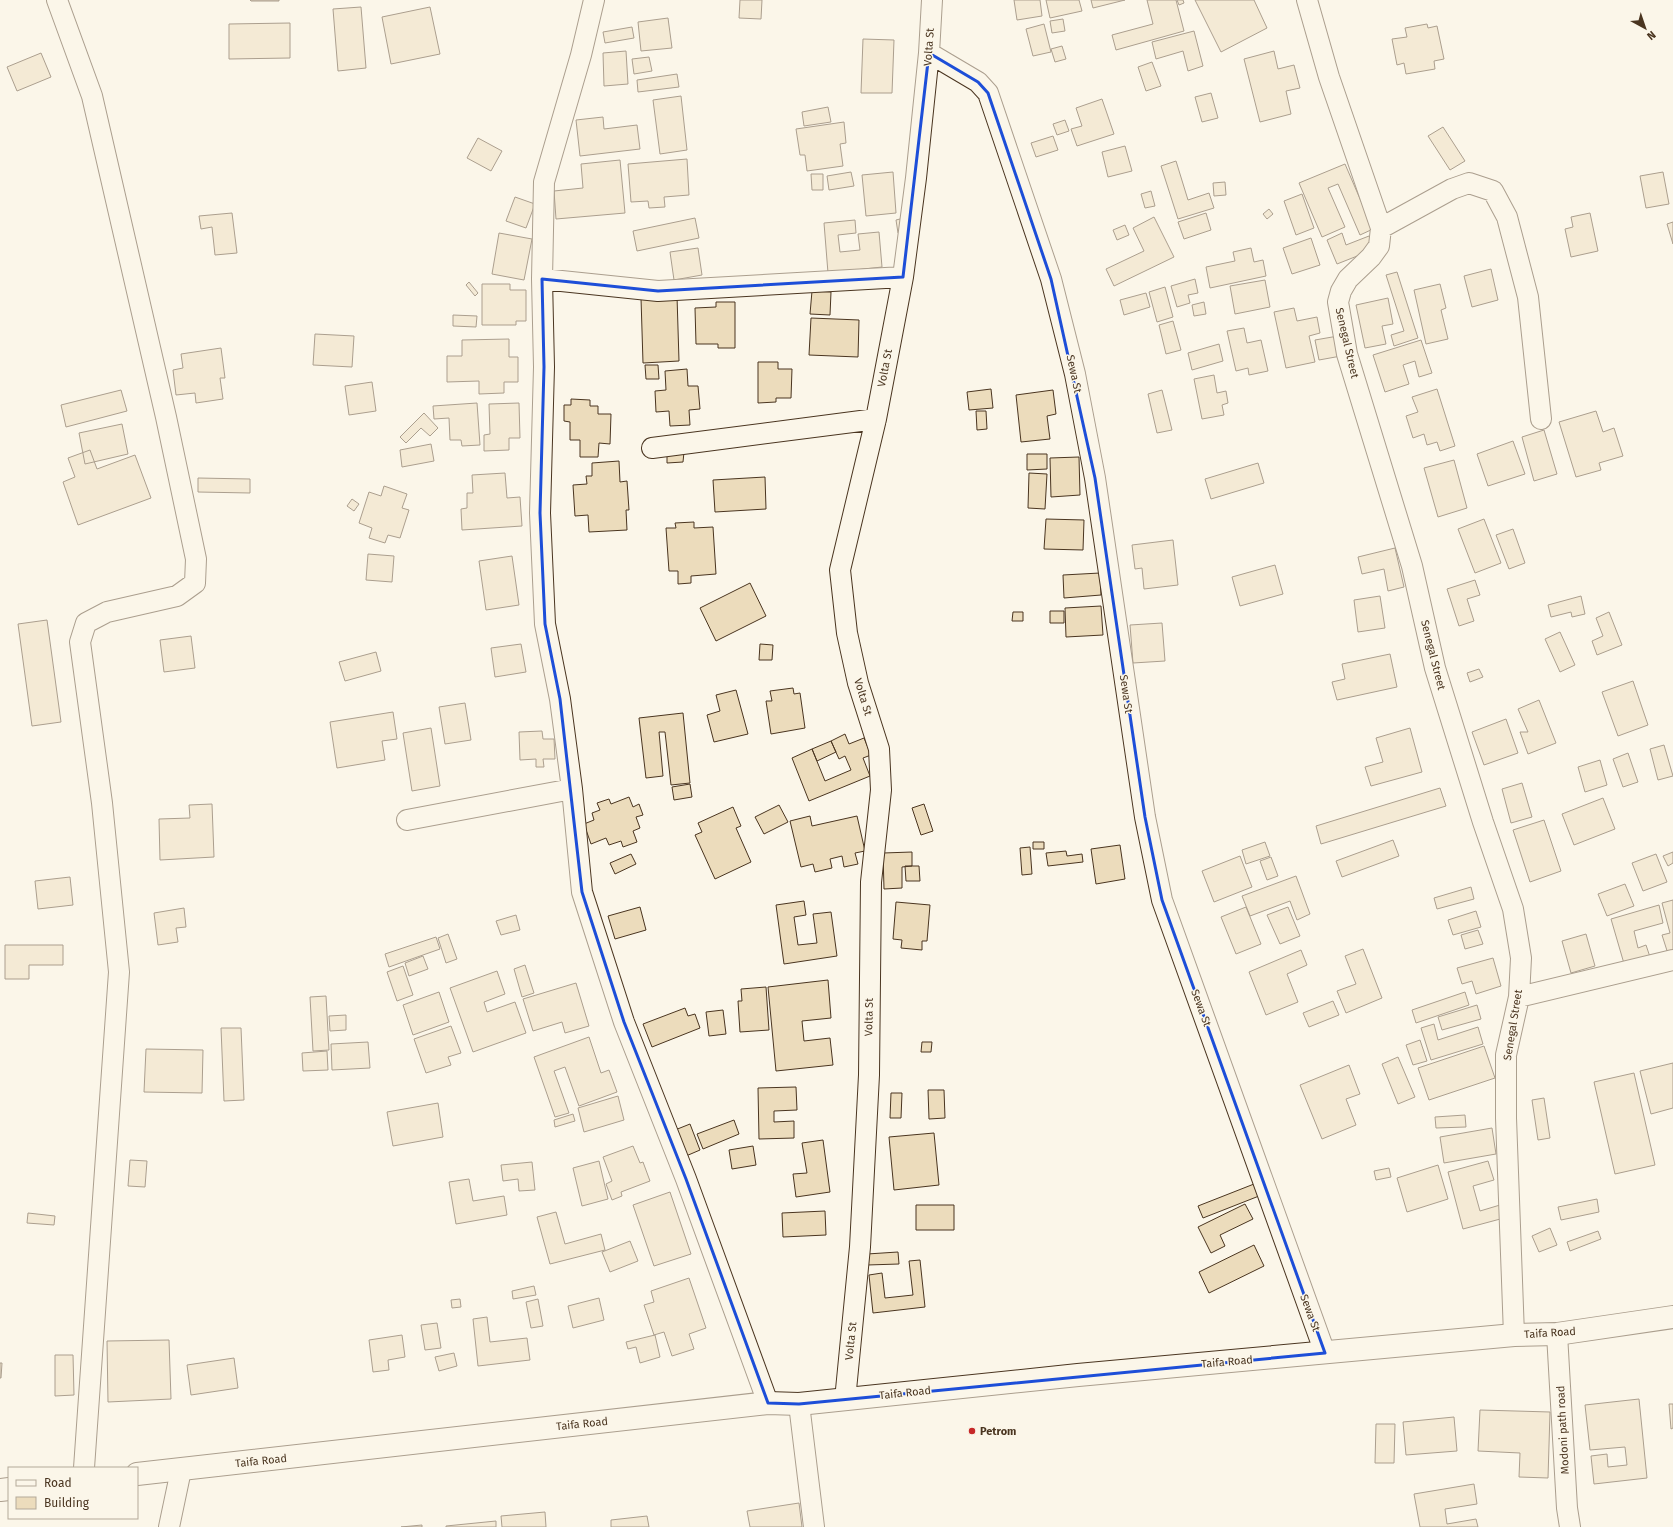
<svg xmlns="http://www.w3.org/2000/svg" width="1673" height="1527" font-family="'Fira Sans',sans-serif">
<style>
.building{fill:#ecdcbc;stroke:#4a3520}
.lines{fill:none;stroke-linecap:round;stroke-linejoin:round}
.minor-casing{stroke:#4a3520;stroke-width:22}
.trunk-casing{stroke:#4a3520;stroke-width:24}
.minor{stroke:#fbf6e9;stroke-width:20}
.trunk{stroke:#fbf6e9;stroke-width:22}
.marked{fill:none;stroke:#1d4ed8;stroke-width:3;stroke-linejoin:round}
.poi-dot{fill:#c62828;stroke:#fbf6e9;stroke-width:1.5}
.labels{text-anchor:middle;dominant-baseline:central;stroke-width:3;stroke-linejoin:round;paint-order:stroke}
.street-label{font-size:11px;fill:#4a3520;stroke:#fbf6e9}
.poi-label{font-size:11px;font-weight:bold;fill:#4a3520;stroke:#fbf6e9;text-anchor:start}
</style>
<rect width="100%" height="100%" fill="#fbf6e9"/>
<path class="building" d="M250,0H279V1H251Z
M740,0H762L761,19L739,18Z
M1014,0H1040L1042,16L1017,20Z
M1046,0H1079L1082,11L1050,18Z
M1091,0H1125L1093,8Z
M1147,0H1176L1184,31L1116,50L1112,35L1153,24Z
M1177,0H1183L1184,3L1179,5Z
M1195,0H1254L1267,28L1221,52Z
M361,7L366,68L338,71L333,9Z
M430,7L440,54L391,64L382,17Z
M668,18L672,48L641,51L638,22Z
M1063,19L1065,31L1052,33L1050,21Z
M290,23V58L229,59V24Z
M1044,24L1051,52L1033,56L1026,29Z
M1427,24L1428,28L1437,26L1444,59L1434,61L1435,69L1406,74L1404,63L1397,65L1392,39L1407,37L1405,28Z
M632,27L634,38L605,43L603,32Z
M1194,31L1203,66L1188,71L1183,51L1156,59L1152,42Z
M863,39L894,40L892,93H861Z
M1062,46L1066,59L1055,62L1051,49Z
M626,51L628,84L604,86L603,53Z
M1274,51L1278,69L1294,65L1300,88L1286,91L1291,114L1260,122L1244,59Z
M41,53L51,77L17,91L7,67Z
M649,57L652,71L634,74L632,59Z
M1152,62L1161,86L1146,91L1138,67Z
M677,74L679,87L638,92L637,80Z
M1211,93L1218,118L1202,122L1195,97Z
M681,96L687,150L660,154L653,100Z
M1102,99L1114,134L1077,146L1071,129L1082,126L1076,108Z
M828,107L831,122L804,126L802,112Z
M603,117L604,129L637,125L640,149L580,156L576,120Z
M1065,120L1069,131L1057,135L1053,124Z
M844,122L846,143L840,144L843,166L807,171L805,155H800L796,129Z
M1443,127L1465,161L1450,170L1428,136Z
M1053,136L1058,150L1036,157L1031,143Z
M478,138L502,151L491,171L467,158Z
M1125,146L1132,171L1108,177L1102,152Z
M687,159L689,195L664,197L665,207L649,208L648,201L631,202L628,164Z
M620,160L625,213L556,219L554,191L583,188L581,164Z
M1176,161L1188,200L1209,193L1214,208L1178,219L1161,166Z
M1345,164L1373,229L1360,235L1338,184L1328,188L1345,227L1322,237L1299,183Z
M851,172L854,186L829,190L827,176Z
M893,172L896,213L866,216L862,175Z
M1663,172L1669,204L1646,208L1640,176Z
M811,174H823V190H812Z
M1225,182L1226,195L1214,196L1213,183Z
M1151,191L1155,206L1145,208L1141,194Z
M1302,194L1314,228L1296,235L1284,201Z
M515,197L535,204L526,228L506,221Z
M1269,209L1273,214L1267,219L1263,214Z
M232,213L237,253L215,255L212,227L201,229L199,216Z
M1206,213L1211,230L1184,239L1178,222Z
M1590,213L1598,251L1571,257L1565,229L1573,227L1571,217Z
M1154,217L1174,257L1114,286L1106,269L1144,251L1133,228Z
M695,218L699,238L637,251L633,231Z
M904,218L907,232L898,233L896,220Z
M855,220L856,233L838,235L840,252L860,250L858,234L879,232L882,267L828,273L824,223Z
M1673,222V244L1667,224Z
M1125,225L1129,235L1117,240L1113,230Z
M499,233L532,239L524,280L492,274Z
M1342,233L1346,245L1369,236L1375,249L1337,264L1327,240Z
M1311,238L1320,265L1292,274L1283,248Z
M698,248L702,275L674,280L670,252Z
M1251,248L1254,262L1263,260L1266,276L1210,288L1206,267L1235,261L1233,252Z
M1491,269L1498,300L1472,307L1464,276Z
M1397,272L1418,338L1394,346L1391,335L1404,331L1386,275Z
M1195,279L1198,293L1188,295L1190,303L1177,307L1171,286Z
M1265,280L1270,307L1235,314L1230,286Z
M469,282L478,293L475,296L466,285Z
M482,284H510V290H526V321H516V325H482Z
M1440,284L1446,308L1441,310L1448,339L1426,344L1414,290Z
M1165,287L1173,317L1157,322L1149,292Z
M812,291L831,292L830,315L810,314Z
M1146,293L1150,307L1124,315L1120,300Z
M677,296L679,361L643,363L641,298Z
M1388,298L1393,324L1382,326L1386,344L1365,348L1356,305Z
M716,302H735V348H718V344H696L695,308L716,307Z
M1204,302L1206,314L1194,316L1192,305Z
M1294,308L1297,321L1317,317L1320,333L1309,336L1315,362L1286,368L1274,312Z
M453,315L477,316L476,327L453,326Z
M811,318L859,320L858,357L809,355Z
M1173,321L1181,350L1166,354L1159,325Z
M1244,328L1247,343L1261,340L1268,371L1249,375L1248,368L1236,371L1227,331Z
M315,334L354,336L352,367L313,365Z
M1338,336L1341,356L1319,360L1315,340Z
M509,339V357H518V382H504V393L479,394V381L447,382V356H462V340Z
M1421,340L1432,373L1419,377L1415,361L1403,365L1409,384L1385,392L1373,355Z
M1219,344L1223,361L1192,370L1188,353Z
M221,348L225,378H220L223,399L196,403L195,393L176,395L173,370L183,368L181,354Z
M758,362H778V369H792L791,398H776V402L758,403Z
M645,365H658L659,379H646Z
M687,369L688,386H698L700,409L689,410L690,425L670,426L669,411L656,412L655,391L666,390L665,371Z
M1214,375L1217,393L1226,391L1228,403L1222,405L1224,415L1202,419L1194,379Z
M372,382L376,411L349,415L345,386Z
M991,389L993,408L969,410L967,392Z
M1437,389L1455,446L1440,451L1437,442L1427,445L1424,434L1413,438L1406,416L1418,412L1412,397Z
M121,390L127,411L66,427L61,405Z
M1053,390L1056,414L1047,416L1050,439L1021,442L1016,395Z
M1162,390L1172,430L1157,433L1148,394Z
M571,399L590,400V406H598V414H611L610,444L599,443L598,457H580V440H570V422L564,421V405H571Z
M477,403L480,445L462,446L461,440H450L449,418L434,419L433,406Z
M519,403L520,438H509V450L484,451V435L490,434L489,404Z
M976,411H986L987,429L977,430Z
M1596,411L1603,432L1614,428L1623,456L1599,463L1601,470L1576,477L1559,422Z
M424,413L438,428L430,436L421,428L406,443L400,437Z
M122,424L128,454L85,464L79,433Z
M1544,430L1557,474L1534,481L1522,437Z
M1513,441L1525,474L1488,486L1477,454Z
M431,444L434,461L402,467L400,450Z
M90,450L97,469L135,455L151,498L78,525L63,482L75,477L68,458Z
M667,452H684L683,462L667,463Z
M1027,454H1047V469L1027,470Z
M1079,457L1080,495L1051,497L1050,458Z
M1454,460L1467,508L1438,517L1424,468Z
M619,461L620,482L627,481L629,510H626L627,530L589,532L588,515L575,516L573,485L587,484L586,476H592V463Z
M1258,463L1264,483L1211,499L1205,479Z
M505,473L507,498L520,497L522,526L462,530L461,509L467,508V493H473L472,475Z
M1029,473L1047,474L1045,509L1028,508Z
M765,477L766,509L715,512L713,480Z
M198,478L250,479V493L198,492Z
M384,486L407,494L402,508L409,510L400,538L388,535L385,543L369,538L372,528L359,523L369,492L381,496Z
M352,499L359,504L354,511L347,506Z
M1046,519L1084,520L1083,550L1044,549Z
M1484,519L1501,563L1475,573L1458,529Z
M694,522V528L713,527L716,574L691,576V583L678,584V571H669L666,528H676L675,523Z
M1513,529L1525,563L1509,569L1496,535Z
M1173,540L1178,585L1144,589L1142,568L1135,569L1132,545Z
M1395,548L1404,587L1388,591L1384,569L1362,574L1358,557Z
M368,554L394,556L392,582L366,580Z
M512,556L519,605L486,610L479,561Z
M1275,565L1283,594L1240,606L1232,577Z
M1100,573L1101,595L1064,598L1063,575Z
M1475,580L1480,595L1467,599L1474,621L1459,626L1447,589Z
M750,583L766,616L716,641L700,608Z
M1380,596L1385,628L1358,632L1354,600Z
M1581,596L1585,614L1572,617L1571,612L1551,617L1548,605Z
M1101,606L1103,635L1066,637L1065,608Z
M1050,611H1064V623H1050Z
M1013,612H1023V621H1012Z
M1609,612L1622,645L1597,655L1592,641L1603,636L1596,618Z
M47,620L61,722L32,726L18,624Z
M1162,623L1165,661L1133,663L1130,625Z
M1560,632L1575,665L1560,672L1545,639Z
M191,636L195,668L164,672L160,640Z
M521,644L526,672L495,677L491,648Z
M760,644L773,645L772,660H759Z
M376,652L381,671L345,681L339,662Z
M1390,654L1397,687L1337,700L1332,682L1345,679L1342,664Z
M1479,669L1483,677L1470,682L1467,673Z
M1633,681L1648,725L1618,736L1602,692Z
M793,688L794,694L800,693L805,728L771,734L766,701H772L770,691Z
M736,690L748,734L714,742L707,715L720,711L716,695Z
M1539,700L1556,743L1528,754L1520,732H1528L1518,709Z
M465,703L471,740L445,744L439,707Z
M393,712L397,739L382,741L385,760L337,768L330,722Z
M683,713L690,783L671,785L665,732H659L663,776L646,778L639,718Z
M1506,719L1518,753L1484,765L1472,732Z
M431,728L440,786L412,791L403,733Z
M1410,728L1422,772L1371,786L1365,767L1383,762L1376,738Z
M542,731L543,739H554L555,759H543L544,767H536V759L520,760L519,732Z
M845,734L849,744L864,738L871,755L863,758L870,776L809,801L792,758L812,749L825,781L851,770L845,756L839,759L831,741Z
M831,741L836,752L817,761L812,749Z
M1664,745L1673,776L1658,780L1650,749Z
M1628,753L1638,782L1623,787L1613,759Z
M1600,760L1607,785L1585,792L1578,767Z
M1522,783L1532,817L1511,823L1502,789Z
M690,784L692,797L674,800L672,787Z
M1440,788L1446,806L1321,844L1316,826Z
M629,797L633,807L639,804L643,815L636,817L640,828L633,831L637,842L623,847L621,841L609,845L606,838L591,844L584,824L594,820L592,813L600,810L597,803L609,799L611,804Z
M1603,798L1615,829L1574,845L1562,814Z
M212,804L214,857L160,860L159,819L190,818L189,805Z
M924,804L933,831L921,835L912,808Z
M779,805L788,822L764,834L755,817Z
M733,807L741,826L736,828L751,862L715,879L695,835L702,832L698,823Z
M810,816L812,826L857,816L865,851L855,853L858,864L844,867L842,856L830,859L832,868L815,872L813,864L801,867L790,821Z
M1544,820L1561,871L1530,882L1513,830Z
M1393,840L1399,856L1342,877L1336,861Z
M1033,842H1044V849H1033Z
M1265,842L1270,856L1246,864L1242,850Z
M1120,845L1125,879L1096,884L1091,849Z
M1030,847L1032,874L1022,875L1020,848Z
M1066,851L1067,856L1082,854L1083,862L1048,866L1046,853Z
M912,852V866L902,867V888L884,889L883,853Z
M1673,852V863L1668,866L1663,856Z
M631,854L636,864L615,874L610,863Z
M1656,854L1667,882L1643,891L1632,863Z
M1240,856L1252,887L1214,902L1202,871Z
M1271,857L1278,876L1267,880L1260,861Z
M905,866H919L920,881H906Z
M1296,876L1310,914L1297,920L1290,901L1250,916L1242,896Z
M70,877L73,905L38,909L35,881Z
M1625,884L1634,906L1607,916L1598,894Z
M1471,887L1474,899L1437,909L1434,898Z
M1673,900V956L1669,957L1662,935L1670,933L1662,903Z
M804,901L806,915L794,917L798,945L817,943L813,914L831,912L837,956L784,964L776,905Z
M896,902L930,905L927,941H922V950L901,948L902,940L893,939Z
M1659,905L1663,923L1634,931L1638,948L1646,945L1651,960L1625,967L1611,919Z
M640,907L646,930L615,939L608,916Z
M1246,907L1261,944L1236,954L1221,917Z
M1288,907L1300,936L1280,944L1267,915Z
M184,908L186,927L176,928L178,942L158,945L154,913Z
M1476,911L1481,927L1453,935L1448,920Z
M516,915L520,930L501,935L496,921Z
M1478,930L1483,944L1465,949L1461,935Z
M448,934L457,959L446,963L438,938Z
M1586,934L1595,966L1571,973L1562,941Z
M436,937L440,949L389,967L385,954Z
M5,945H63V965H29V979H5Z
M1363,949L1382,998L1346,1013L1337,991L1356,984L1345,956Z
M1301,950L1307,965L1287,974L1298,1002L1266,1015L1249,972Z
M423,956L428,969L409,976L405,963Z
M1493,958L1501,986L1476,994L1472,981L1462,984L1457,968Z
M525,965L534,993L522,997L514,969Z
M403,966L413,995L397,1001L387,972Z
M497,971L505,994L484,1002L487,1012L515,1002L526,1033L473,1052L450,988Z
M828,980L831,1018L802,1021L804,1041L830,1038L833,1065L776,1071L768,987Z
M576,983L589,1026L565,1033L562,1022L533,1031L523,999Z
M766,987L769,1030L740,1032L738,1001H742L741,989Z
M439,992L449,1022L413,1035L403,1005Z
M1465,992L1469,1005L1416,1023L1412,1010Z
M326,996L329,1050L313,1051L310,997Z
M1333,1001L1339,1015L1309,1027L1303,1013Z
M1477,1005L1481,1019L1442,1030L1438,1017Z
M685,1008L688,1016L695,1014L700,1028L652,1047L643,1024Z
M723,1010L726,1034L709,1036L706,1012Z
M346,1015V1030L330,1031L329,1016Z
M1434,1024L1438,1040L1478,1027L1483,1044L1431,1060L1421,1028Z
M451,1026L461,1053L448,1057L451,1065L426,1073L414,1039Z
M221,1028H241L244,1100L224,1101Z
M589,1037L601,1073L609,1070L617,1092L579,1106L565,1067L554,1071L569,1113L555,1117L534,1057Z
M1420,1040L1427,1061L1413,1065L1406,1045Z
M368,1042L370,1068L332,1070L331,1044Z
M922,1042H932L931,1052H921Z
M1484,1046L1495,1078L1429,1100L1418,1068Z
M146,1049L203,1050L202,1093L144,1092Z
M327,1051L328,1070L303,1071L302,1053Z
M1398,1057L1415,1097L1398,1104L1382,1064Z
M1673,1063V1108L1651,1114L1640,1071Z
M1349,1065L1360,1094L1346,1099L1356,1125L1322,1139L1300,1085Z
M1634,1073L1655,1165L1615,1174L1594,1082Z
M796,1087L797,1110L774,1111V1122L794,1121V1138L759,1139L758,1088Z
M928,1090H944L945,1118L929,1119Z
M891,1093H902L901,1118H890Z
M618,1096L624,1120L584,1132L578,1108Z
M1544,1098L1550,1138L1538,1140L1532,1100Z
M438,1103L443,1137L393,1146L387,1112Z
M573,1114L575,1121L555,1127L554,1120Z
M1465,1115L1466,1127L1436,1128L1435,1117Z
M734,1120L739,1134L703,1149L697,1134Z
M690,1124L700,1150L686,1156L675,1130Z
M1492,1128L1496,1154L1444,1163L1440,1137Z
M934,1133L939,1185L894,1190L889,1137Z
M823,1140L830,1192L796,1197L793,1174L807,1173L802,1143Z
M633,1146L640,1163L643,1162L650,1181L621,1192L622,1196L612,1200L606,1184L612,1181L603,1157Z
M753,1146L756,1165L732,1169L729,1150Z
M130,1160L147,1161L145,1187L128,1186Z
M599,1161L608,1199L582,1206L573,1168Z
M1488,1161L1494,1180L1473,1186L1480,1211L1500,1205L1504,1218L1463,1229L1448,1172Z
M532,1162L535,1190L519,1191L518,1179L503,1181L501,1165Z
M1438,1165L1448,1199L1407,1212L1397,1178Z
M1389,1168L1391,1177L1376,1180L1374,1171Z
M469,1179L473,1201L504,1196L507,1215L456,1224L449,1182Z
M1254,1184L1259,1196L1203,1218L1198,1206Z
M670,1192L691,1254L654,1266L633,1205Z
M1597,1199L1599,1212L1561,1220L1558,1207Z
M1245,1204L1253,1219L1220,1235L1225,1246L1211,1253L1198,1227Z
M916,1205H954V1230H916Z
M825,1211L826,1235L783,1237L782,1213Z
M556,1212L565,1244L601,1234L605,1250L550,1264L537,1217Z
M28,1213L55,1216L54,1225L27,1223Z
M1550,1228L1557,1245L1539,1252L1532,1236Z
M1598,1231L1601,1239L1570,1251L1567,1242Z
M630,1241L638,1261L610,1272L602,1252Z
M1254,1245L1264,1266L1209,1293L1199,1272Z
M898,1252L899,1264L867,1265V1254Z
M920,1260L925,1307L873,1313L869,1275L882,1273L885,1298L913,1295L909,1261Z
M689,1278L706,1328L689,1334L694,1349L672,1356L664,1332L654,1335L644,1305L654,1302L651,1291Z
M534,1286L536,1295L513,1299L512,1291Z
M599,1298L604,1320L573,1328L568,1306Z
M460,1299L461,1307L452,1308L451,1300Z
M538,1299L543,1326L531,1328L526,1302Z
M487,1317L490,1342L527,1338L530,1360L478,1366L473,1319Z
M437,1323L441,1348L425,1350L421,1325Z
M402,1335L405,1357L388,1360L389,1370L373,1372L369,1340Z
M655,1335L660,1357L640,1363L636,1347L628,1349L626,1342Z
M169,1340L171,1399L108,1402L107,1341Z
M454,1353L457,1366L439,1371L435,1357Z
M55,1355H73L74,1395L55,1396Z
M234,1358L238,1388L191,1395L187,1365Z
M0,1363H2L1,1378H0Z
M1639,1399L1647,1478L1594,1484L1591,1456L1607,1454L1608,1467L1627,1465L1625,1447L1590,1450L1585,1405Z
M1669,1404H1673V1428L1671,1429Z
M1480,1410L1550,1412L1548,1478L1519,1477L1520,1453L1478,1451Z
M1454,1417L1457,1451L1406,1455L1403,1422Z
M1376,1424H1395L1394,1463H1375Z
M1474,1484L1477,1504L1445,1509L1447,1524L1476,1519L1478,1527H1420L1414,1494Z
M799,1503L802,1527H750L747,1511Z
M545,1512L546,1527H502L501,1516Z
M647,1516L649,1527H611V1520Z
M496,1521V1527H446V1526Z
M422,1525V1527H401Z"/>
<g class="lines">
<defs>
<path id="minor" d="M57,0L92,96L166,417L196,559L195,583L177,596L107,612L86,623L80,642L102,803L119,972L84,1468
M594,0L581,55L544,182L542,279L544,367L540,513L545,624L560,699L572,789L582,892L624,1022L686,1179L768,1403
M1307,0L1329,77L1381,228L1379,246L1371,257L1348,279L1341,291L1338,302L1347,354L1412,566L1435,668L1483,822L1513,909L1521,958L1519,997L1506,1055V1118L1514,1335
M929,53L978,82L988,93L1051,279L1075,374L1095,478L1145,817L1162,900L1325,1353
M1381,228L1452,189L1469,183L1493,191L1507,217L1528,297L1541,419
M542,279L658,291L903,277
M652,448L876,419
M407,820L572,789
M1519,997L1673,960
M1557,1334L1567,1508L1570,1527
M845,1400L860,1247L869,1075L871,882L881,790L879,749L858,683L847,633L840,570L876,419L903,277L916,178L929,53L932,0
M799,1404L814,1527
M169,1527L181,1470"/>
<path id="trunk" d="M137,1474L768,1403L799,1404L1078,1375L1514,1335L1557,1334L1673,1317
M0,1490L9,1489"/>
</defs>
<use href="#minor" class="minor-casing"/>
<use href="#trunk" class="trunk-casing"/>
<use href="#minor" class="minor"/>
<use href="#trunk" class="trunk"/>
</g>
<path d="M0 0H1673V1527H0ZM929,53L978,82L988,93L1051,279L1095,478L1145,817L1162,900L1325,1353L799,1404L768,1403L686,1179L624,1022L582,892L560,699L545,624L540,513L544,367L542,279L658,291L903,277Z" fill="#fbf6e9" fill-opacity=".55" fill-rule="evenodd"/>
<path class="marked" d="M929,53L978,82L988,93L1051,279L1095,478L1145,817L1162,900L1325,1353L799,1404L768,1403L686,1179L624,1022L582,892L560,699L545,624L540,513L544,367L542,279L658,291L903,277Z"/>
<circle class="poi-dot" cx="972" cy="1431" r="4"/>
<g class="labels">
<g class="street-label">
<text transform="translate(929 47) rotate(-86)">Volta St</text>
<text transform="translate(1347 343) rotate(77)">Senegal Street</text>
<text transform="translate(885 368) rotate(-79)">Volta St</text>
<text transform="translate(1074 374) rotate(78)">Sewa St</text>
<text transform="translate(1433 655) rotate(76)">Senegal Street</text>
<text transform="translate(1126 694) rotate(82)">Sewa St</text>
<text transform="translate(863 697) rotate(73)">Volta St</text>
<text transform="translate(1201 1008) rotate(70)">Sewa St</text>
<text transform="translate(869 1017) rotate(-89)">Volta St</text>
<text transform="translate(1513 1025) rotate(-81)">Senegal Street</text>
<text transform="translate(1310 1313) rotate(70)">Sewa St</text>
<text transform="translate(1550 1333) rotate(-4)">Taifa Road</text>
<text transform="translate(851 1341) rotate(-84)">Volta St</text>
<text transform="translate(1227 1362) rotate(-5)">Taifa Road</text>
<text transform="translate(905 1393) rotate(-6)">Taifa Road</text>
<text transform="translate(582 1424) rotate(-6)">Taifa Road</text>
<text transform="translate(1563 1430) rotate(-93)">Modoni path road</text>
<text transform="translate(261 1461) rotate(-6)">Taifa Road</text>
</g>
<g class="poi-label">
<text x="980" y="1431">Petrom</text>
</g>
</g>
<rect x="8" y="1467" width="130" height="52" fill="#fbf6e9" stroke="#b4a999"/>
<rect x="16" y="1480" width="20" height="6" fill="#fbf6e9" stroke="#b4a999"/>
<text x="44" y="1487" font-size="12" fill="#4a3520">Road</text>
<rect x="16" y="1497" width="20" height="12" fill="#ecdcbc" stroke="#b4a999"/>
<text x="44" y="1507" font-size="12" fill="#4a3520">Building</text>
<g transform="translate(1645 28) rotate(140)" stroke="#fbf6e9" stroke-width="3" paint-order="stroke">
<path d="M0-3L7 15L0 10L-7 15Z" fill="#4a3520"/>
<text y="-6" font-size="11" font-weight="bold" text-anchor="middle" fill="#4a3520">N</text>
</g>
</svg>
